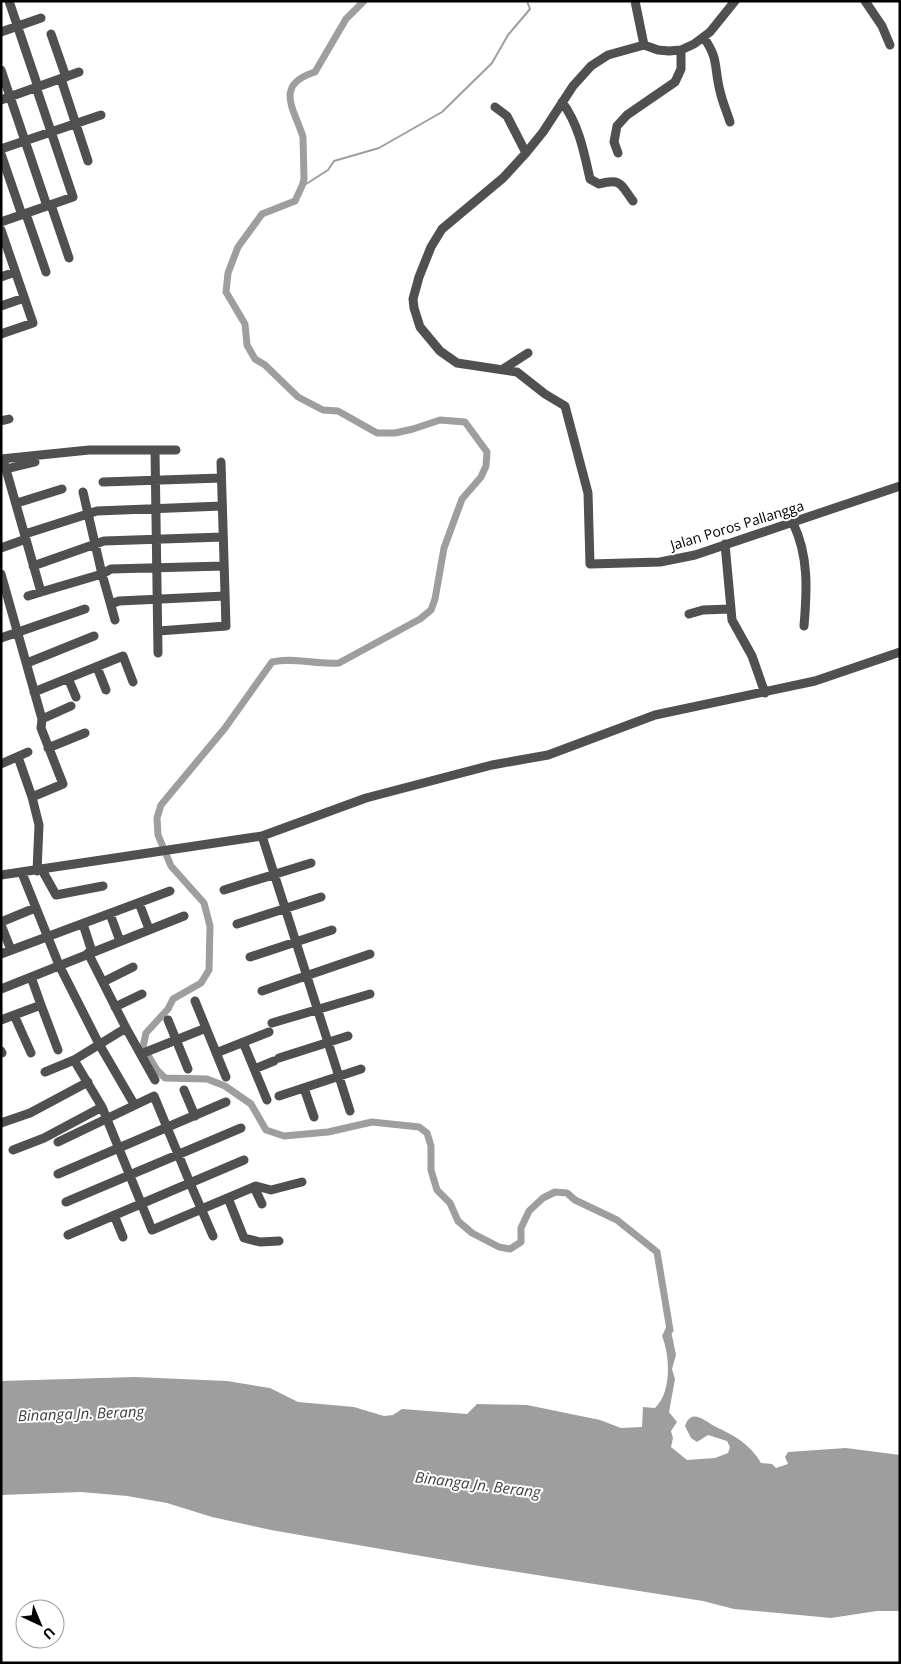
<svg xmlns="http://www.w3.org/2000/svg" width="901" height="1664" font-family="'Open Sans',sans-serif">
<style>
.water{fill:#9e9e9e}
.lines{fill:none;stroke-linecap:round;stroke-linejoin:round}
.stream{stroke:#9e9e9e;stroke-width:2}
.canal{stroke:#9e9e9e;stroke-width:7}
.minor{stroke:#505050;stroke-width:9}
.labels{text-anchor:middle;dominant-baseline:central;stroke-width:4;stroke-linejoin:round;paint-order:stroke}
.street-label{font-size:14px;fill:#000;stroke:#fff}
.water-label{font-size:15px;font-style:italic;fill:#3f3f3f;stroke:#fff}
</style>
<rect width="100%" height="100%" fill="#fff"/>
<path class="water" d="M669,1321L676,1355L672,1369L675,1379L669,1412L677,1422L671,1431L673,1438L671,1447L687,1460L715,1458L728,1453L730,1447L727,1441L708,1435L697,1442L691,1438L685,1426C691,1407 705,1421 716,1427C735,1436 750,1444 761,1463L772,1464L776,1468L788,1464L785,1457L788,1452L846,1448L900,1455V1611H877L831,1618L734,1609L703,1601L479,1566L271,1530L212,1517L167,1503L127,1496L81,1492L1,1495V1381L135,1377L227,1381L270,1388L298,1402L354,1407L384,1416L393,1415L402,1409L467,1414L477,1404L527,1405L600,1420L621,1428L642,1427L643,1407L655,1408C672,1392 670,1356 662,1336Z"/>
<g class="lines">
<path class="stream" d="M300,188L328,170L334,161L379,148L442,112L492,63L508,35L530,9L527,1"/>
<path class="canal" d="M364,1L346,19L315,72C273,85 295,110 303,137C303,140 304,175 304,179C303,186 298,194 295,201L262,214L238,247L228,273L226,292L245,324L247,345L255,359L265,365L298,397L323,410L338,411L377,433H395L413,429L440,420L465,422L487,452L486,466L481,477L462,499L444,548L435,599L431,610L420,619L339,663C316,665 295,657 272,662L225,728L161,805L157,818L158,835L171,866L204,903L210,926L209,970L201,983L173,999L168,1009L146,1033L143,1047L157,1070L165,1078L207,1079L225,1086L251,1104L266,1130L284,1136L328,1132L372,1122L419,1127L427,1133L431,1146V1170L437,1190L450,1203L458,1221L472,1233L499,1247L510,1249L521,1242V1228L529,1211L543,1198L555,1192L567,1193L575,1200L617,1220L657,1252L670,1330"/>
<path class="minor" d="M9,1L38,87
M635,1L644,45
M735,1L710,32L694,44L681,50L669,51L658,50L644,45L608,55L591,66L573,86L543,132L526,153L503,178L442,229L431,247L419,277L413,299L414,308L420,327L440,351L457,363L517,372L545,394L565,406L588,493L590,564L660,562L695,555L900,486
M865,1L882,26L890,45
M1,32L41,18
M51,34L66,77
M704,38C719,59 714,68 720,91C722,101 727,112 730,122
M1,70L47,206
M61,79L88,161
M1,100L79,72
M562,102C579,125 584,152 590,179L599,184C622,178 620,184 633,201
M495,107L507,116L526,153
M1,149L101,115
M618,153L614,142L617,126L627,115L675,82L681,69V50
M1,154L22,215
M51,205L69,258
M26,214L46,272
M1,222L73,197L36,87
M1,230L33,323L1,334
M1,277L15,272
M1,306L24,298
M503,369L528,353
M1,421L9,419
M155,450L158,653
M1,459L89,450H176
M3,459L41,592L102,574L83,492
M6,469L35,462
M103,482L221,478
M17,503L62,489
M793,523C809,556 807,591 804,626
M25,534L97,511L222,506
M725,544L732,620L752,656L765,693
M1,548L26,539
M33,566L104,541L223,537
M1,574L42,719L41,728L63,784L32,797
M28,596L41,592
M111,604L119,601L225,596
M689,614L703,610L729,609
M115,620L102,574L111,569L224,566
M158,631L226,626L221,462
M1,638L85,609
M27,663L94,636
M97,667L106,690
M68,678L76,697
M34,692L123,656L133,682
M42,719L71,706
M48,748L85,733
M18,757L32,797L39,825L37,871
M1,764L28,752
M262,836L350,1111
M42,870L56,895L103,886
M22,873L59,965L99,1044L134,1104
M1,875L262,836L366,798L492,765L548,755L655,715L815,681L900,652
M224,890L311,863
M139,903L149,929
M110,914L120,941
M1,922L35,908
M83,924L92,952
M237,924L321,897
M1,925L11,950
M88,953L126,1028L155,1080
M1,954L170,891
M250,957L332,930
M31,977L41,1005
M103,982L133,967
M1,989L184,916
M262,991L370,954
M195,1001L226,1077
M115,1007L142,994
M14,1015L31,1053
M1,1020L41,1005L58,1050
M168,1020L188,1069
M272,1023L370,994
M243,1042L267,1100
M1,1051L2,1053
M216,1053L269,1032
M141,1054L206,1028
M279,1058L348,1036
M74,1060L102,1107L152,1230L256,1186L271,1190L302,1182
M254,1069L274,1061
M45,1072L74,1060L126,1028
M304,1088L314,1117
M184,1090L195,1116
M279,1096L361,1069
M1,1123L30,1113L88,1082
M58,1142L154,1096L190,1183L68,1235
M13,1150L44,1138L102,1107
M58,1174L226,1102
M254,1187L262,1204
M228,1198L244,1238L260,1242L279,1241
M66,1202L241,1128
M114,1215L123,1237
M213,1236L190,1183L244,1160"/>
</g>
<g class="labels">
<g class="street-label">
<text transform="translate(737 525) rotate(-17)">Jalan Poros Pallangga</text>
</g>
<g class="water-label">
<text transform="translate(81 1413) rotate(-2)">Binanga Jn. Berang</text>
<text transform="translate(478 1484) rotate(7)">Binanga Jn. Berang</text>
</g>
</g>
<rect width="901" height="1664" fill="none" stroke="#000000" stroke-width="5"/>
<g transform="translate(40 1624) rotate(136)"><circle r="24" fill="#ffffff" stroke="#999999"/>
<path d="M0-4L9 19L0 12L-9 19Z" fill="#000000"/>
<text y="-8" font-size="14" font-weight="bold" text-anchor="middle" fill="#000000">U</text>
</g>
</svg>
